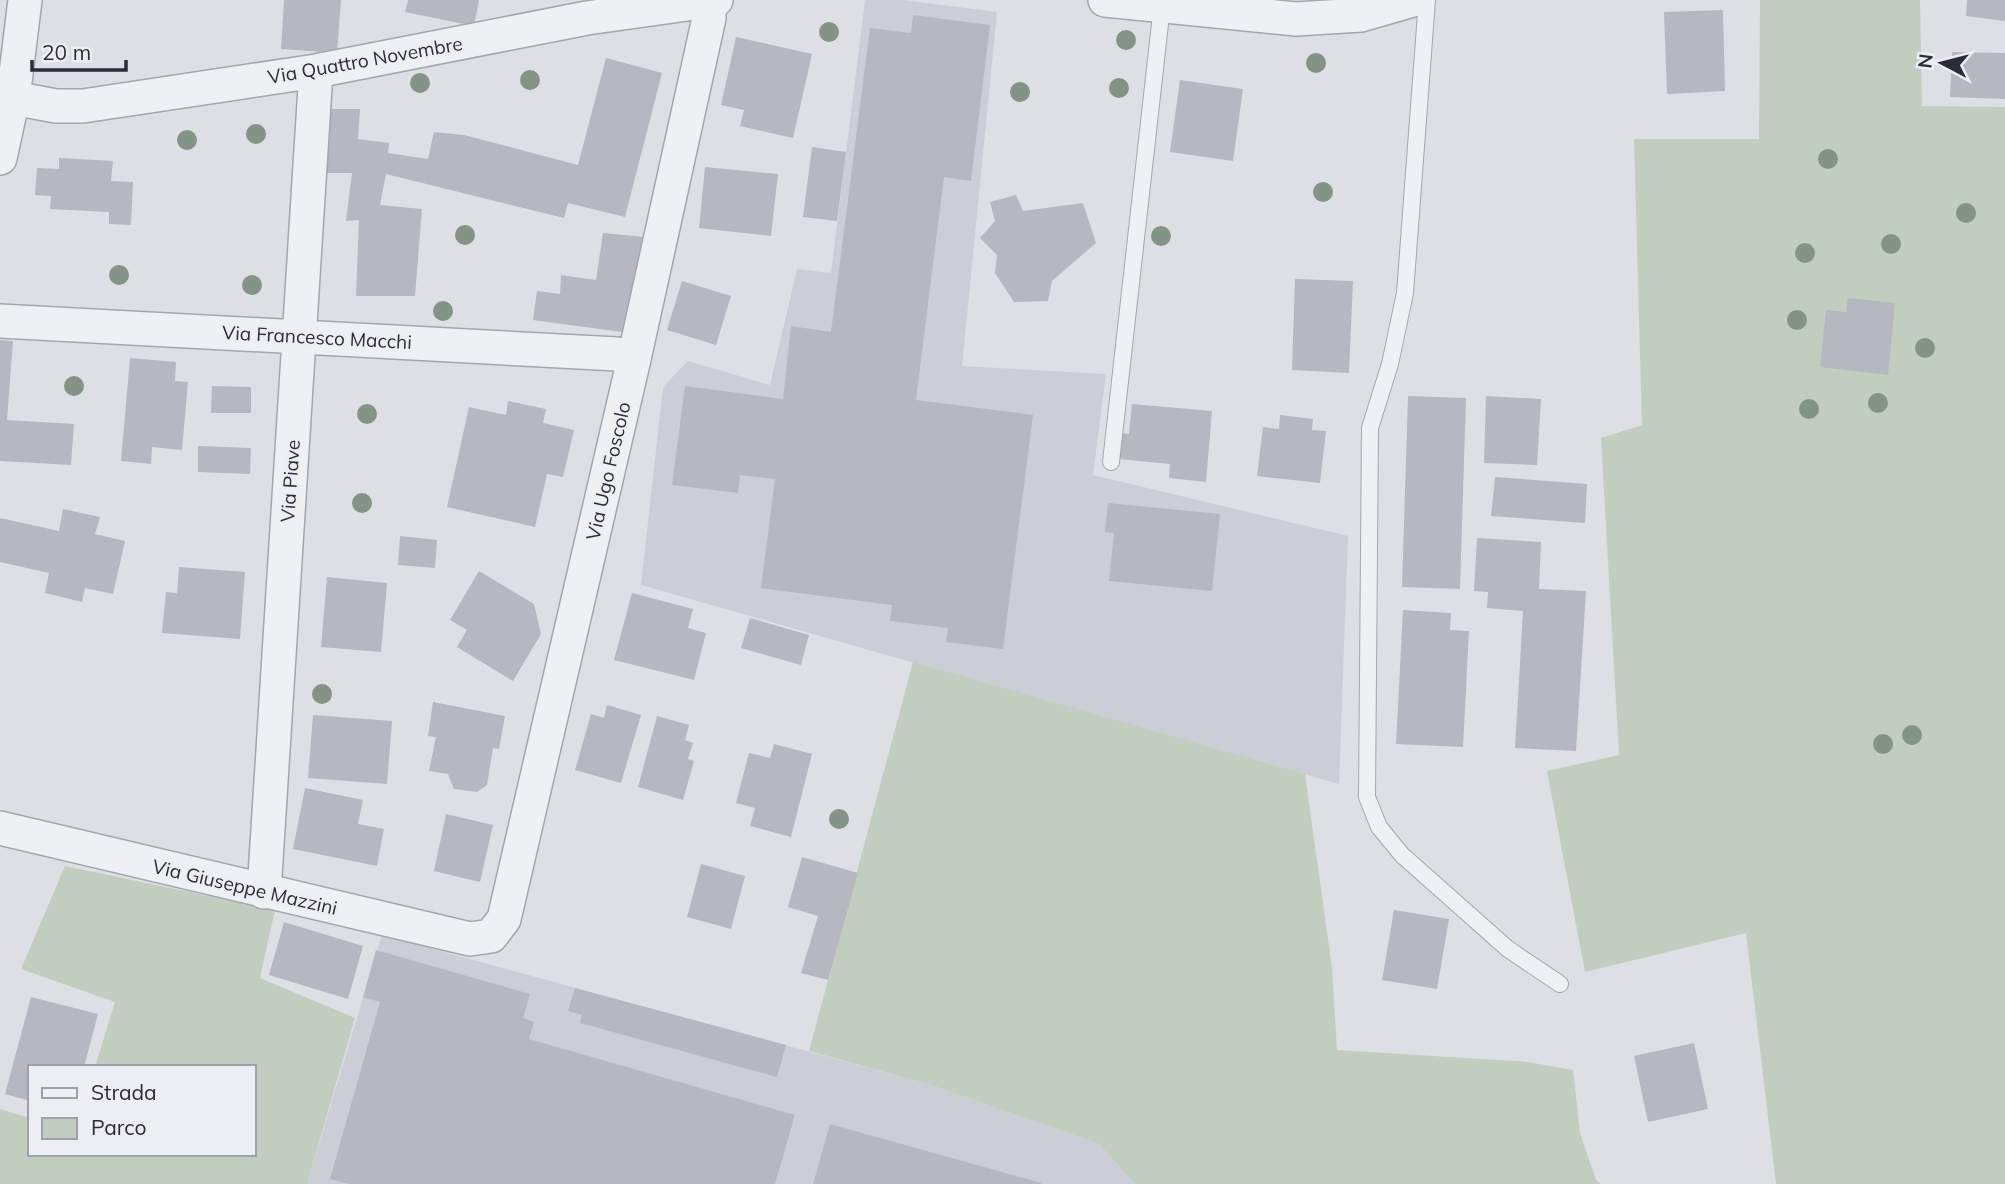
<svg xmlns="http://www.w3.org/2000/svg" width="2005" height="1184" font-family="Mulish,sans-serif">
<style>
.built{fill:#cbced6}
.green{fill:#c1cebf}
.building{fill:#b5b8c1}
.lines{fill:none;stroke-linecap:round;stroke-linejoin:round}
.lane-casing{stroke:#a3a6ae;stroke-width:18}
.street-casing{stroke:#a3a6ae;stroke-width:36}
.lane{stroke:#eff0f4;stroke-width:16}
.street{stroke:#eff0f4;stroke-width:33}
.tree{fill:#839385}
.labels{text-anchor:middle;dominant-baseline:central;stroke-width:5;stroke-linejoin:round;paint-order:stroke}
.street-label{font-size:19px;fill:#282d3a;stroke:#eceef3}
</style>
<rect width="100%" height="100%" fill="#dddfe5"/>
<path class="built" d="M865,0H903L997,12L962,366L1106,374L1093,475L1348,536L1339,784L641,585L663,387L688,361L770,385L797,269L831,273Z
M382,935L931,1085L1099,1144L1135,1184H307Z"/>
<path class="green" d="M1760,0H1920L1922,106L2005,107V1184H1776L1746,933L1585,972L1547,771L1619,755L1601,438L1642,425L1634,139H1759Z
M913,662L1305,774L1332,968L1337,1050L1528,1062L1573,1070L1580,1133L1596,1180L1601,1184H1135L1099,1144L931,1085L809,1051Z
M65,866L275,910L260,978L355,1018L307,1184H0V1109L30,1118V1154H254V1067H95L115,1002L21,969Z"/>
<path class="building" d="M284,0H341L337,53L281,49Z
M408,0H479L474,26L405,12Z
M1967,0H2005V21L1966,16Z
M1723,10L1725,91L1667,94L1664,12Z
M913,15L990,25L971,181L944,177L916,400L1033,415L1003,649L946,642L948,628L890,621L892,605L761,588L775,479L740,475L738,493L672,485L685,386L783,399L791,326L831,332L870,28L911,33Z
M736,37L812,54L793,138L740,126L744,110L721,105Z
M1952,52L2005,53V99L1950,97Z
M606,58L662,73L625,217L568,203L564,218L386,174L380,205L422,209L415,296H356L359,220L346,221L352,173H323L330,109H360L358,139L389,143L388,153L428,159L434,132L464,135L578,165Z
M1180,80L1243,89L1233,161L1170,152Z
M812,147L846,152L837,221L803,217Z
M59,158L113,161L111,181L133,182L131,225L109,224V212L50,209L51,196L35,195L37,168L59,169Z
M705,167L778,174L771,236L699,228Z
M1016,195L1023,211L1083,203L1096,243L1052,281L1048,301L1014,302L995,273L997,255L980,238L995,221L990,202Z
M603,233L645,237L622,332L533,320L537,291L560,294L561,275L596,280Z
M1295,279L1353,281L1349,373L1292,370Z
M682,281L731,296L716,345L667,330Z
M1848,298L1895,303L1888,375L1820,367L1826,310L1846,312Z
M0,340L13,341L7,420L74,424L71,465L0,461Z
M130,358L176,362L175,381L188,382L182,450L152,447L151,464L121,461Z
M212,386L251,387V413H211Z
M1408,396L1466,398L1460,589L1402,587Z
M1486,396L1541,399L1537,465L1484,463Z
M508,401L546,409L543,423L574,430L563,477L547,474L535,527L447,507L469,407L506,415Z
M1132,404L1212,411L1206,482L1169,478L1170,464L1119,459L1121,433L1129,434Z
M1280,415L1313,419L1312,430L1326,431L1320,483L1257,476L1263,427L1279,429Z
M198,446L251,448L250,474L198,472Z
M1495,477L1587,484L1585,523L1491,516Z
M1108,503L1220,514L1212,591L1109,581L1114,533L1105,532Z
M63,509L100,517L95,534L125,541L113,594L85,588L82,602L45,593L49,573L0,562V518L59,531Z
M400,536L437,540L435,568L398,565Z
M1477,538L1541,542L1539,589L1586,591L1576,751L1515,748L1523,611L1487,608L1488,592L1474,591Z
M179,567L245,572L240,639L162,633L166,592L177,593Z
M479,571L534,604L541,634L513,681L457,647L467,630L450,620Z
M327,577L387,583L381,652L321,647Z
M632,593L693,609L688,628L706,633L694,680L614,660Z
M1403,610L1451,613L1450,630L1469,631L1463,747L1396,744Z
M750,618L809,635L801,665L741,648Z
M433,702L505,716L499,749L493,748L487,785L477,792L454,789L448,774L429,771L436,737L428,736Z
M607,705L641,715L621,783L575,770L591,714L604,718Z
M313,715L392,721L387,784L308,778Z
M657,716L689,725L685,740L693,743L688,759L694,761L683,800L638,787Z
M774,744L812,754L791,837L750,826L755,808L736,803L749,753L770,758Z
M305,788L363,800L358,824L384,829L377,866L293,849Z
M446,814L493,825L480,882L434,871Z
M802,857L858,873L828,980L801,973L818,916L788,907Z
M701,864L745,876L731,929L687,917Z
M1394,910L1449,919L1437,989L1382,980Z
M284,922L363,946L348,999L269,975Z
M376,950L530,994L523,1018L534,1022L529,1039L795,1115L775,1184H349L330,1179L380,1002L363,997Z
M575,988L786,1045L777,1077L580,1023L582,1015L568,1011Z
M31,997L98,1014L84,1067H30V1101L5,1094Z
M1694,1043L1708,1109L1648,1122L1634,1056Z
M830,1124L1041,1183V1184H813Z"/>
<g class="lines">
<defs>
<path id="lane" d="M1427,0L1405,293L1390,364L1370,428L1367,797L1379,827L1402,855L1508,949L1560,984
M1111,462L1162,6"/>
<path id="street" d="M1105,0L1296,19L1361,15L1413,0
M13,98L56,106H83L316,71L587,18L716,0
M0,158L13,98L25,0
M0,321L617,354L634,359
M0,828L470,939L491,936L504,919L634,359L709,18V1
M264,892L316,71"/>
</defs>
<use href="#lane" class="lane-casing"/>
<use href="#street" class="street-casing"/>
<use href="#lane" class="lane"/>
<use href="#street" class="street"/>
</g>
<g class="tree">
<circle cx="829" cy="32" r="10"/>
<circle cx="1126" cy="40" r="10"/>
<circle cx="1316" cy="63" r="10"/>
<circle cx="530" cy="80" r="10"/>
<circle cx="420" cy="83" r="10"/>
<circle cx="1119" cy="88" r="10"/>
<circle cx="1020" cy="92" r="10"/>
<circle cx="256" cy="134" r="10"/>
<circle cx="187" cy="140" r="10"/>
<circle cx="1828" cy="159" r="10"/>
<circle cx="1323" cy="192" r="10"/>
<circle cx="1966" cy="213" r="10"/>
<circle cx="465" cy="235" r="10"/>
<circle cx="1161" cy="236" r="10"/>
<circle cx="1891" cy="244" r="10"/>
<circle cx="1805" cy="253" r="10"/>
<circle cx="119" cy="275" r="10"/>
<circle cx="252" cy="285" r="10"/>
<circle cx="443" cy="311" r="10"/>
<circle cx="1797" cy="320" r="10"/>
<circle cx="1925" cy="348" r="10"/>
<circle cx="74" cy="386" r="10"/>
<circle cx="1878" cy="403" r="10"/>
<circle cx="1809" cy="409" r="10"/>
<circle cx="367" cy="414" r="10"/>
<circle cx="362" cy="503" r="10"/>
<circle cx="322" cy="694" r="10"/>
<circle cx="1912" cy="735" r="10"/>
<circle cx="1883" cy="744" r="10"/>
<circle cx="839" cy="819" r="10"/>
</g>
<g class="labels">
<g class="street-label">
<text transform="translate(365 60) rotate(-10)">Via Quattro Novembre</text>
<text transform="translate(317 337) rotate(3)">Via Francesco Macchi</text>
<text transform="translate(608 471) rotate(-77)">Via Ugo Foscolo</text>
<text transform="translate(290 481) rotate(-86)">Via Piave</text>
<text transform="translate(245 887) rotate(13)">Via Giuseppe Mazzini</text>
</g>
</g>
<rect x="28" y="1065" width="228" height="91" fill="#eceef3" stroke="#9ea1a9" stroke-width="2"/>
<rect x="42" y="1088" width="35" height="10" fill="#eff0f4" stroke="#9ea1a9" stroke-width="2"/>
<text x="91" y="1100" font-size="21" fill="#282d3a">Strada</text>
<rect x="42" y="1118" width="35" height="21" fill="#c1cebf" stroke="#9ea1a9" stroke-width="2"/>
<text x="91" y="1135" font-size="21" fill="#282d3a">Parco</text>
<g transform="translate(1942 63) rotate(277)" stroke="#eceef3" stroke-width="5" paint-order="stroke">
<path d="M0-5L12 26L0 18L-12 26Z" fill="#282d3a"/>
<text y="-10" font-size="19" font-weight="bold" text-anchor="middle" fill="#282d3a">N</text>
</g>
<path d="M32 60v10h94v-10" fill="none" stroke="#282d3a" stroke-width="3.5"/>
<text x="42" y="60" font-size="21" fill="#282d3a" stroke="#eceef3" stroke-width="5" paint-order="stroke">20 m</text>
</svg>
